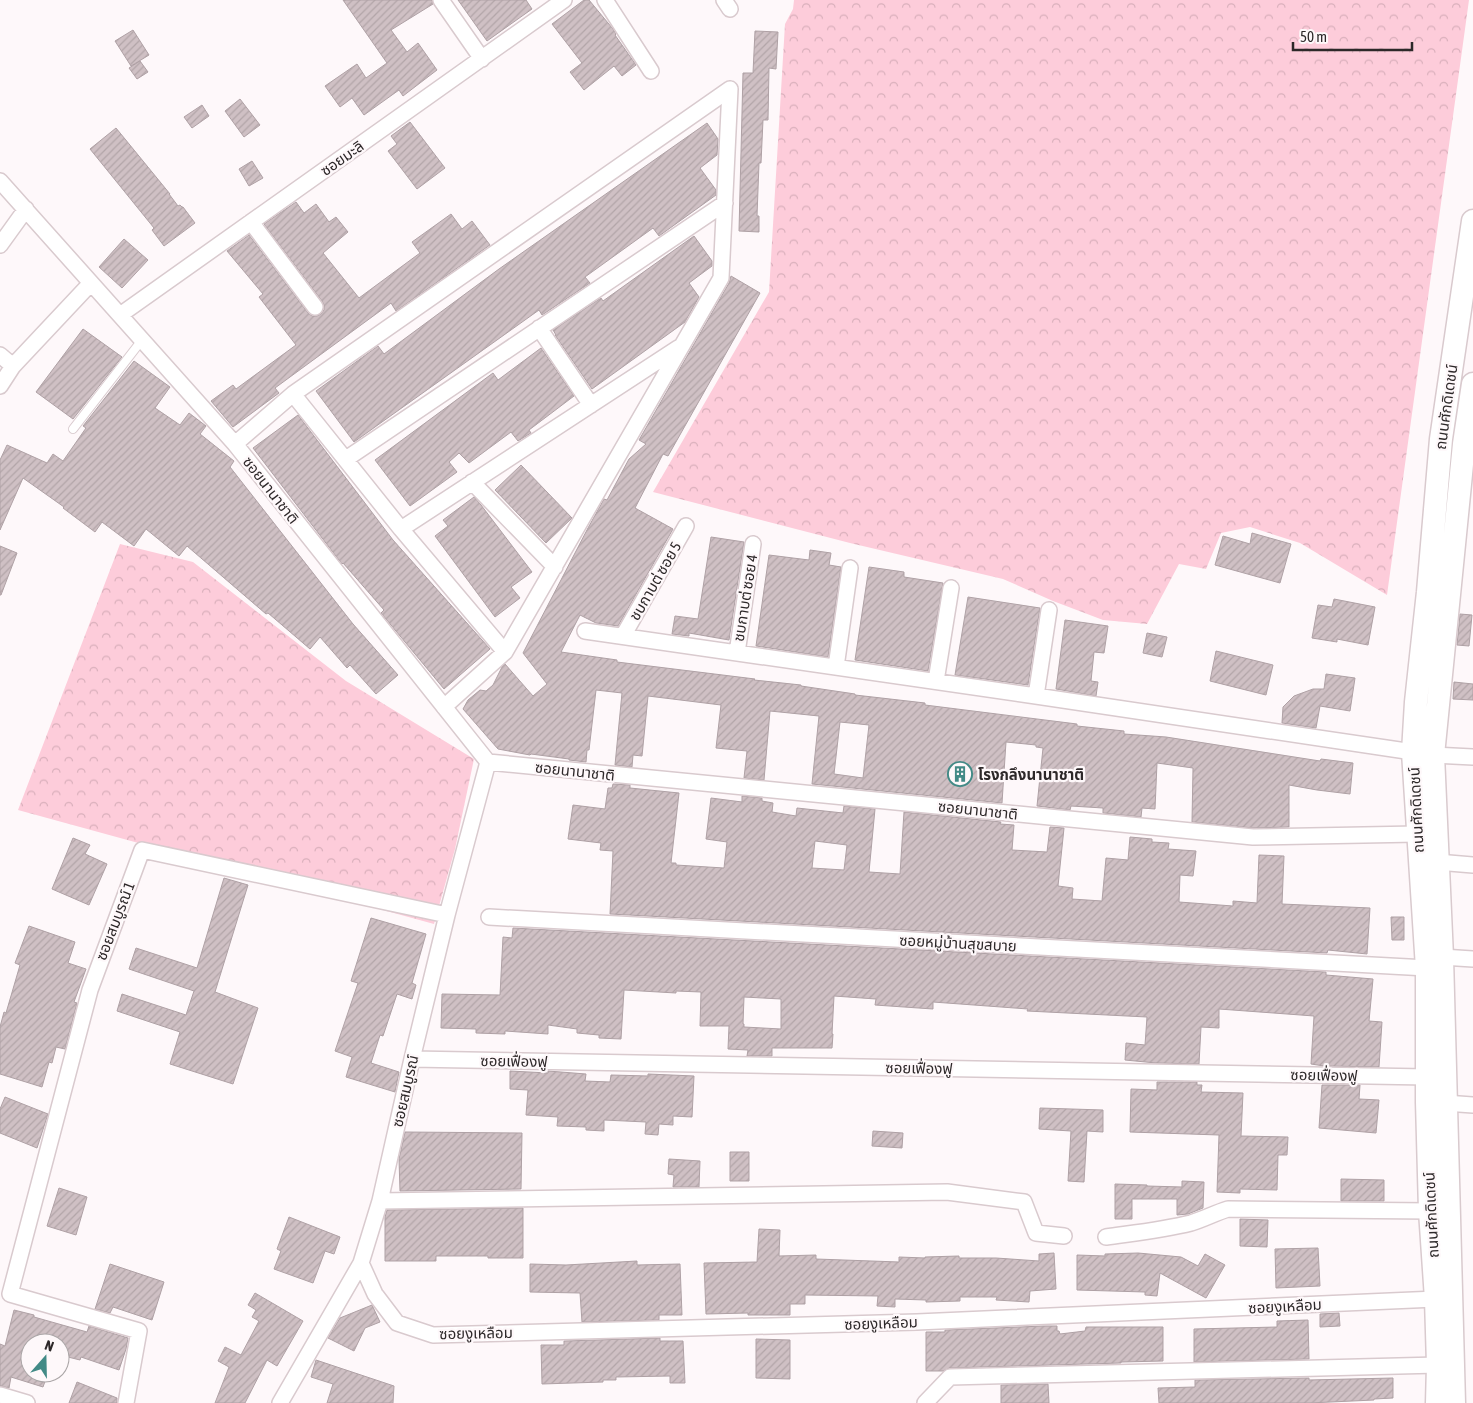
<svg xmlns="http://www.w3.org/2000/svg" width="1473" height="1403" font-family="'Asap Condensed','Noto Sans Thai',sans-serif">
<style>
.forest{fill:url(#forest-crowns)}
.building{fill:url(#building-hatch);stroke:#afa1a5;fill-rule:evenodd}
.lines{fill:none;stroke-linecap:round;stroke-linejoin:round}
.lane-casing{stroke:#d9cace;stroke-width:10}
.street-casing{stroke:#d9cace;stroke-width:18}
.secondary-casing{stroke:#d9cace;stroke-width:25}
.lane{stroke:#fff;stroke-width:8}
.street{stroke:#fff;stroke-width:15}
.secondary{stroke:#fff;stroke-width:22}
.labels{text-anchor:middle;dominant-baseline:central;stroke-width:4.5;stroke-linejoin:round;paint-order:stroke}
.street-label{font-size:15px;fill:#2d2829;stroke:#fef8fa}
.poi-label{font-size:15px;font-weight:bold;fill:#2d2829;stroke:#fef8fa;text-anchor:start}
</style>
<defs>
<pattern id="forest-crowns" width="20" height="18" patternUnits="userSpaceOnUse" patternTransform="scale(1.25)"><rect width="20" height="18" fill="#fdccda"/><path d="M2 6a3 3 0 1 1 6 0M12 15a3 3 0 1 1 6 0" fill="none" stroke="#d9afbb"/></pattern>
<pattern id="building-hatch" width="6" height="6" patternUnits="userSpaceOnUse" patternTransform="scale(1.25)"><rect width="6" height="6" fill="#cfc0c4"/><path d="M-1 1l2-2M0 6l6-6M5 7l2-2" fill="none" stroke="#b2a5a8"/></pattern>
</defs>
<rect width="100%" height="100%" fill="#fef8fa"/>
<path class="forest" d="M794,0H1469L1387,595L1300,543L1250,527L1221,533L1206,569L1179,564L1147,624L1103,620L1053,601L1003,579L850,543L653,492L769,292L785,24L793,9Z
M120,544L193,562L346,681L474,759L455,849L434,924L18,810Z"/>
<path class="building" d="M343,0H432L433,4L391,30L407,52L418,43L437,70L403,96L399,90L364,115L352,98L340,107L325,86L357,64L366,78L387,63Z
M458,0H526L532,9L487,41Z
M584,0H589L613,29L616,34L615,35L636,65L622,76L614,66L584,90L570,72L582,63L552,24Z
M133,30L149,55L131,66L115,41Z
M755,31L778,32L776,69L769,68L768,120H763L761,163H759L757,216H759V232L739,231L743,73H753Z
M140,61L148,72L137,79L129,68Z
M240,99L260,125L244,137L225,111Z
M202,105L209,116L192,128L184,117Z
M410,122L445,168L417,189L388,151L397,144L391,136Z
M707,123L718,139L717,155L700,168L716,190V195L659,236L653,228L585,277L590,283L542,315L539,310L354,442L316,391L378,346L384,354L499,269Z
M116,128L170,194H169L178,206L180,205L182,207H183L195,223L164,246L152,230L154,228L90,149Z
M252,161L263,178L249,186L239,169Z
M296,202L304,213L316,204L329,222L336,217L348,232L323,253L359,298L420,253L412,242L451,214L462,229L472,221L490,245L396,311L391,303L275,388L279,393L233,427L211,401L233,385L236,389L296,345L259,297L263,294L227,251L249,235L308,313L312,316H317L321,314L324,310V305L322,301L264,224Z
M694,236L712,261V266L689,283L699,297L685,322L592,389L555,335H556L553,330L601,298L603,301Z
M124,239L148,260L122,288L99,267Z
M731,276L760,293L668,456L663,454L635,508L673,529L618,626L596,623L580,615L561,652L617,660V662L755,679L754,680L801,685V686L855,694V695L925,703V705L1077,724V726L1124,731V734L1166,737L1320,761L1321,759L1353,763L1350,794L1317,790L1289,785V827L1253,828L1192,822L1193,768L1157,763L1155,809L1142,808L1141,817L1103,813V808L1071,806L1070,810L1037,806L1043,748L1036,747V745L1006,742L1002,803L812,784L819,716L770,711L764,780L744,778L747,751L716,748L721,705L648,696L642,756L633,755L632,767L615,765L622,693L596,690L589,750H587L586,762L569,760V759L531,754L530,755L498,749L463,709L468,700L480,690L486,691L493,685L502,667L505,664L533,696L547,684L523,653L588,528L604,499L607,500L629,459L646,444L639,440L729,283ZM840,722L869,725L863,778L834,774Z
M83,329L122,357L73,419L36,392Z
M541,348L574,396L529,430L531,433L518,441L511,432L469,463L459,453L449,462L457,472L410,506L375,460L493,373L498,380Z
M134,361L170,387L155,408L180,425L189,413L206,426L200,434L234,461L230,467L353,624L398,675L376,694L350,665L347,668L320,637L310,649L268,613L266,614L187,546L179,556L146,529L134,546L102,522L95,532L63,508L64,507L23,478L0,530V460L7,445L47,463L53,454L63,461L86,428L83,426Z
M298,415L393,540L490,649L444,689L381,613L384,610L343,563L342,564L253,448Z
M521,465L572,518L546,543L495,490Z
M474,497L481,505L532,572L511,587L520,598L495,617L435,536L448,526L443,520Z
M1252,533L1291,544L1280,583L1215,565L1223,536L1250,544Z
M711,537L744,542L729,640L689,633V636L672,634L675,616L698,619Z
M0,546L17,553L1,595H0Z
M810,550L831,553L829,565L841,567L828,657L756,646L769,555L809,560Z
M869,567L904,572V577L943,583L928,671L855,660Z
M968,597L1040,608L1028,685L955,675Z
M1334,599L1375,607L1368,645L1337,639V642L1312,638L1318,605L1332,607Z
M1460,614L1472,615L1469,646L1457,645Z
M1065,620L1108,626L1104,653L1094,652L1091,681L1098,682L1096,696L1056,689Z
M1147,633L1167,637L1162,657L1143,653Z
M1216,651L1273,665L1266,695L1210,681Z
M1326,674L1355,678L1350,711L1320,706L1316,728L1282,723L1283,707L1294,696L1313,689H1324Z
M1454,682L1473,684V700L1453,699Z
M613,784L630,785V788L679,793L671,863H676V865L724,868L727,842L706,839L711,798L742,802V796L762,798V801L773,803L772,812L796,816L797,808L843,813L844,806L875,809L869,872L900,874L904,812L1001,822L1000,824L1014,825L1012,850L1047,852L1050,827L1064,828L1058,886L1073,888L1072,899L1102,901L1106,858L1128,860L1130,837L1152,839V842L1169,843L1168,849L1196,851L1193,876L1180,875L1179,902L1233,906V901L1257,903L1259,855L1284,856L1282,904L1370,908L1367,954L1328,950L1327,953L610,914L613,851L600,850L601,843L568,839L573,805L605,809L608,788H612ZM815,841L847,845L844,870L812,868Z
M73,838L90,845L85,854L107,864L89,905L52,889Z
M224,878L248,885L215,992L258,1008L233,1084L170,1064L180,1032L117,1011L122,994L186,1015L194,991L129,969L136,948L197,968Z
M1391,917H1404V940H1392Z
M371,918L426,934L412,983L416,985L412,999L397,994L383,1036L380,1035L371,1063L399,1072L395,1092L346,1077L352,1057L335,1051L358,983L351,981Z
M29,926L75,942L68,963L86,969L74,1002L77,1003L65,1049L56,1047L52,1063L49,1062L42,1087L0,1074V1027L4,1012L6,1013L20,965L15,963Z
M513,928L1326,972V975L1373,979L1369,1021L1382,1022L1379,1067L1324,1066L1311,1064L1314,1016L1219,1009V1028L1201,1027L1199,1064L1156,1063L1125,1060L1126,1043L1145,1045L1147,1017L1027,1011L1028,1009L933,1002V1009L875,1005L876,999L834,996L832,1034H833L832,1048H772V1056H747L748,1050L728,1049L729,1026H700L701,992L676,991V993L624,990L621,1039L599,1038V1035L577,1033V1029L548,1025V1034L505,1031V1034L476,1033V1029L441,1028L442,994L500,995L503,937L512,938ZM744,997L781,999V1029L744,1027V1024H743Z
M510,1071L548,1073V1071L586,1074L585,1081L610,1082L611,1075L648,1076V1074L694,1076L692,1117L673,1116V1125L659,1124L658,1135L645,1134L646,1122L604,1120V1131L586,1130V1127L557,1126L558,1117L526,1115L528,1090L510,1089Z
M1157,1082H1197V1085H1202L1201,1092L1243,1093L1241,1136L1288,1137L1287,1155H1278L1277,1190L1240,1189V1193L1217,1192L1219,1135L1130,1132L1131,1089L1157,1090Z
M1322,1085H1360L1359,1099L1379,1100L1376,1133L1319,1128Z
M5,1097L48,1114L37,1148L0,1133V1109Z
M1040,1108L1103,1110V1132L1087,1131L1084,1182L1068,1181L1071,1131L1039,1129Z
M873,1131L903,1133L902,1148L872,1146Z
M405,1132L522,1133L521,1189L400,1191L399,1159Z
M730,1152H749V1181H730Z
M669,1159L700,1161L699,1187H673L674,1175L668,1174Z
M1341,1179L1384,1180V1201H1341Z
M1182,1181L1204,1182L1203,1208L1188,1214L1177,1215V1199H1132V1219H1115V1184L1147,1185V1186L1182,1187Z
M59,1188L87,1197L76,1235L47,1226Z
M523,1208V1258H488V1256H436V1261H385V1217L387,1210Z
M289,1217L340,1237L334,1254L325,1251L313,1283L274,1269L281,1251L277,1249Z
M1240,1219L1268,1220L1267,1247L1240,1246Z
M759,1229L780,1230L779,1256L816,1255V1259L899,1262V1257L925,1258V1257L959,1256V1258H996L1039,1261V1254L1054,1253L1056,1289L1030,1291L1029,1302L996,1300L997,1297H960V1301L926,1302V1300L895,1299V1307L877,1306L878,1296L805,1295V1304H790V1315H748V1313L706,1314L704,1263L757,1262Z
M1318,1248L1320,1286L1276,1288L1275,1249Z
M1138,1253L1181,1257L1198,1266L1205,1254L1225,1265L1206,1298L1160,1273L1157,1296L1145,1295V1292L1077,1290V1255L1105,1256V1254Z
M637,1261V1265L680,1264L682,1315H659V1320L582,1322L580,1293L530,1292V1264L566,1265Z
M110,1264L164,1282L152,1320L113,1307L110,1313L95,1309Z
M255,1293L303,1321L277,1366L267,1360L245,1403H215L229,1367L218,1361L225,1347L241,1355L259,1321L252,1317L256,1310L248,1305Z
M372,1305L380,1322L365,1328L354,1351L328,1338L340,1318Z
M14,1310L34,1315V1317L87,1332L89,1326L128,1338L126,1349L119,1370L81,1357L80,1360L60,1355V1343H30V1373H48L43,1387L11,1377L9,1388L0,1386V1344L5,1346Z
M1339,1313L1340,1326L1320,1327V1314Z
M1308,1320L1309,1359L1194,1362V1329L1277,1327V1321Z
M1044,1326H1057V1331H1059L1060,1334L1085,1331L1086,1327H1163V1361L1121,1362V1363L950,1368L943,1371H926V1332H945V1330Z
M660,1338V1341H683L685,1383H670V1376L616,1377V1380H603V1382L542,1384L541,1345H564V1341Z
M756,1339L790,1340V1379L756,1378Z
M316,1360L394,1386L393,1403H327L333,1384L311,1377Z
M1309,1378V1380L1393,1378V1398L1374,1399V1400L1309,1403H1159L1158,1388L1195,1387V1380Z
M77,1382L117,1398V1403H69Z
M1048,1384L1049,1403H1001V1385Z"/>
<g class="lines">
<defs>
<path id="lane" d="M73,429L142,340"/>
<path id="street" d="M441,0L482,59
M605,0L651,71
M724,0L730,9
M0,181L235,444L488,762L1253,837L1417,834
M251,222L315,307
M0,245L26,209
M120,315L564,0
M539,328L591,405
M0,355L13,366L0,386
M13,366L91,283
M293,394L401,529L505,652
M235,444L293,394L730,89
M346,459L725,203
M472,482L555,567
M401,529L678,348
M585,631L1036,696L1413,752
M623,636L686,526
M737,653L753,544
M836,667L850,568
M936,681L951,588
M1036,696L1049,610
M444,707L505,652L721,278L730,89
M1433,755L1473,757
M1437,862L1473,865
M489,917L1427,968
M1442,957L1473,959
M412,1059L1427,1077
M1445,1103L1473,1105
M380,1201L947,1192L1024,1202L1036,1233L1064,1236
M1106,1237C1134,1233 1163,1230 1191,1223C1204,1219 1215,1213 1228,1209L1430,1211
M361,1263L375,1294L397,1323L433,1335L917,1322L1436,1299
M0,1395L27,1403
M126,1403L139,1331L10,1294L90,990L142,850L447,915
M280,1403L361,1263L380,1201L412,1059L447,915L488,762
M925,1403L950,1377L1438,1365"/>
<path id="secondary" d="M1437,1403L1438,1365L1436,1299L1430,1211L1427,1102V968L1413,752L1416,702L1428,592L1441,439L1473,221
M1454,1403L1442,957L1433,755L1464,444L1473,384"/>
</defs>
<use href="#lane" class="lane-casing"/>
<use href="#street" class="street-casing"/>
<use href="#secondary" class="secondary-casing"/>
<use href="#lane" class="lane"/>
<use href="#street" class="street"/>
<use href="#secondary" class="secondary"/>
</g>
<defs>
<symbol id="building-ring" viewBox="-11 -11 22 22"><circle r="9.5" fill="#fef8fa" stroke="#428a86" stroke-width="1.5"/><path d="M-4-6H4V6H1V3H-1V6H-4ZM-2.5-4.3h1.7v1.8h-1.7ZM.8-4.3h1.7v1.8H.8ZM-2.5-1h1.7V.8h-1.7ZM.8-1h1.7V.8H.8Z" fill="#428a86"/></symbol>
</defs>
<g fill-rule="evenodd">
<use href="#building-ring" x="946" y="760" width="28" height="28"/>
</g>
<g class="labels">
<g class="street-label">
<text transform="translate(342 158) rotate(-35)">ซอยมะลิ</text>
<text transform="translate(1446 407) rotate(-82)">ถนนศักดิเดชน์</text>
<text transform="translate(271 490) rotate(52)">ซอยนานาชาติ</text>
<text transform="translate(655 581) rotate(-60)">ชบกาบต่ ซอย 5</text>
<text transform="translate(745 598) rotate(-81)">ชบกาบต่ ซอย 4</text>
<text transform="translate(575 771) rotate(6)">ซอยนานาชาติ</text>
<text transform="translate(978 810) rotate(6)">ซอยนานาชาติ</text>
<text transform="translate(1416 810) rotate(-93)">ถนนศักดิเดชน์</text>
<text transform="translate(115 921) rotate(-69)">ซอยสมบูรณ์ 1</text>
<text transform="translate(958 943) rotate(3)">ซอยหมู่บ้านสุขสบาย</text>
<text transform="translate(514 1061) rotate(1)">ซอยเฟื่องฟู</text>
<text transform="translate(919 1068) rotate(1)">ซอยเฟื่องฟู</text>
<text transform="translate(1324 1075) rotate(1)">ซอยเฟื่องฟู</text>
<text transform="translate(405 1091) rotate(-77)">ซอยสมบูรณ์</text>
<text transform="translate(1431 1215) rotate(-93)">ถนนศักดิเดชน์</text>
<text transform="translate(1285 1306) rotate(-3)">ซอยงูเหลือม</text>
<text transform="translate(881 1323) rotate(-2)">ซอยงูเหลือม</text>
<text transform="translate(476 1333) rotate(-1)">ซอยงูเหลือม</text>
</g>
<g class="poi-label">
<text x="978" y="774">โรงกลึงนานาชาติ</text>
</g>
</g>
<g transform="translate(45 1358) rotate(20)"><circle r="24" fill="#fef8fa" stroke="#aaa5a6"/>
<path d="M0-4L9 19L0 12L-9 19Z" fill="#428a86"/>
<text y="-8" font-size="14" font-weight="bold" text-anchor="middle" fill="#2d2829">N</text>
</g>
<path d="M1293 42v8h119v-8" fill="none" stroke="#2d2829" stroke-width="2.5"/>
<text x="1300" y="42" font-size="15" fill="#2d2829" stroke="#fef8fa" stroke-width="4" paint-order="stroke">50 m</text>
</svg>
